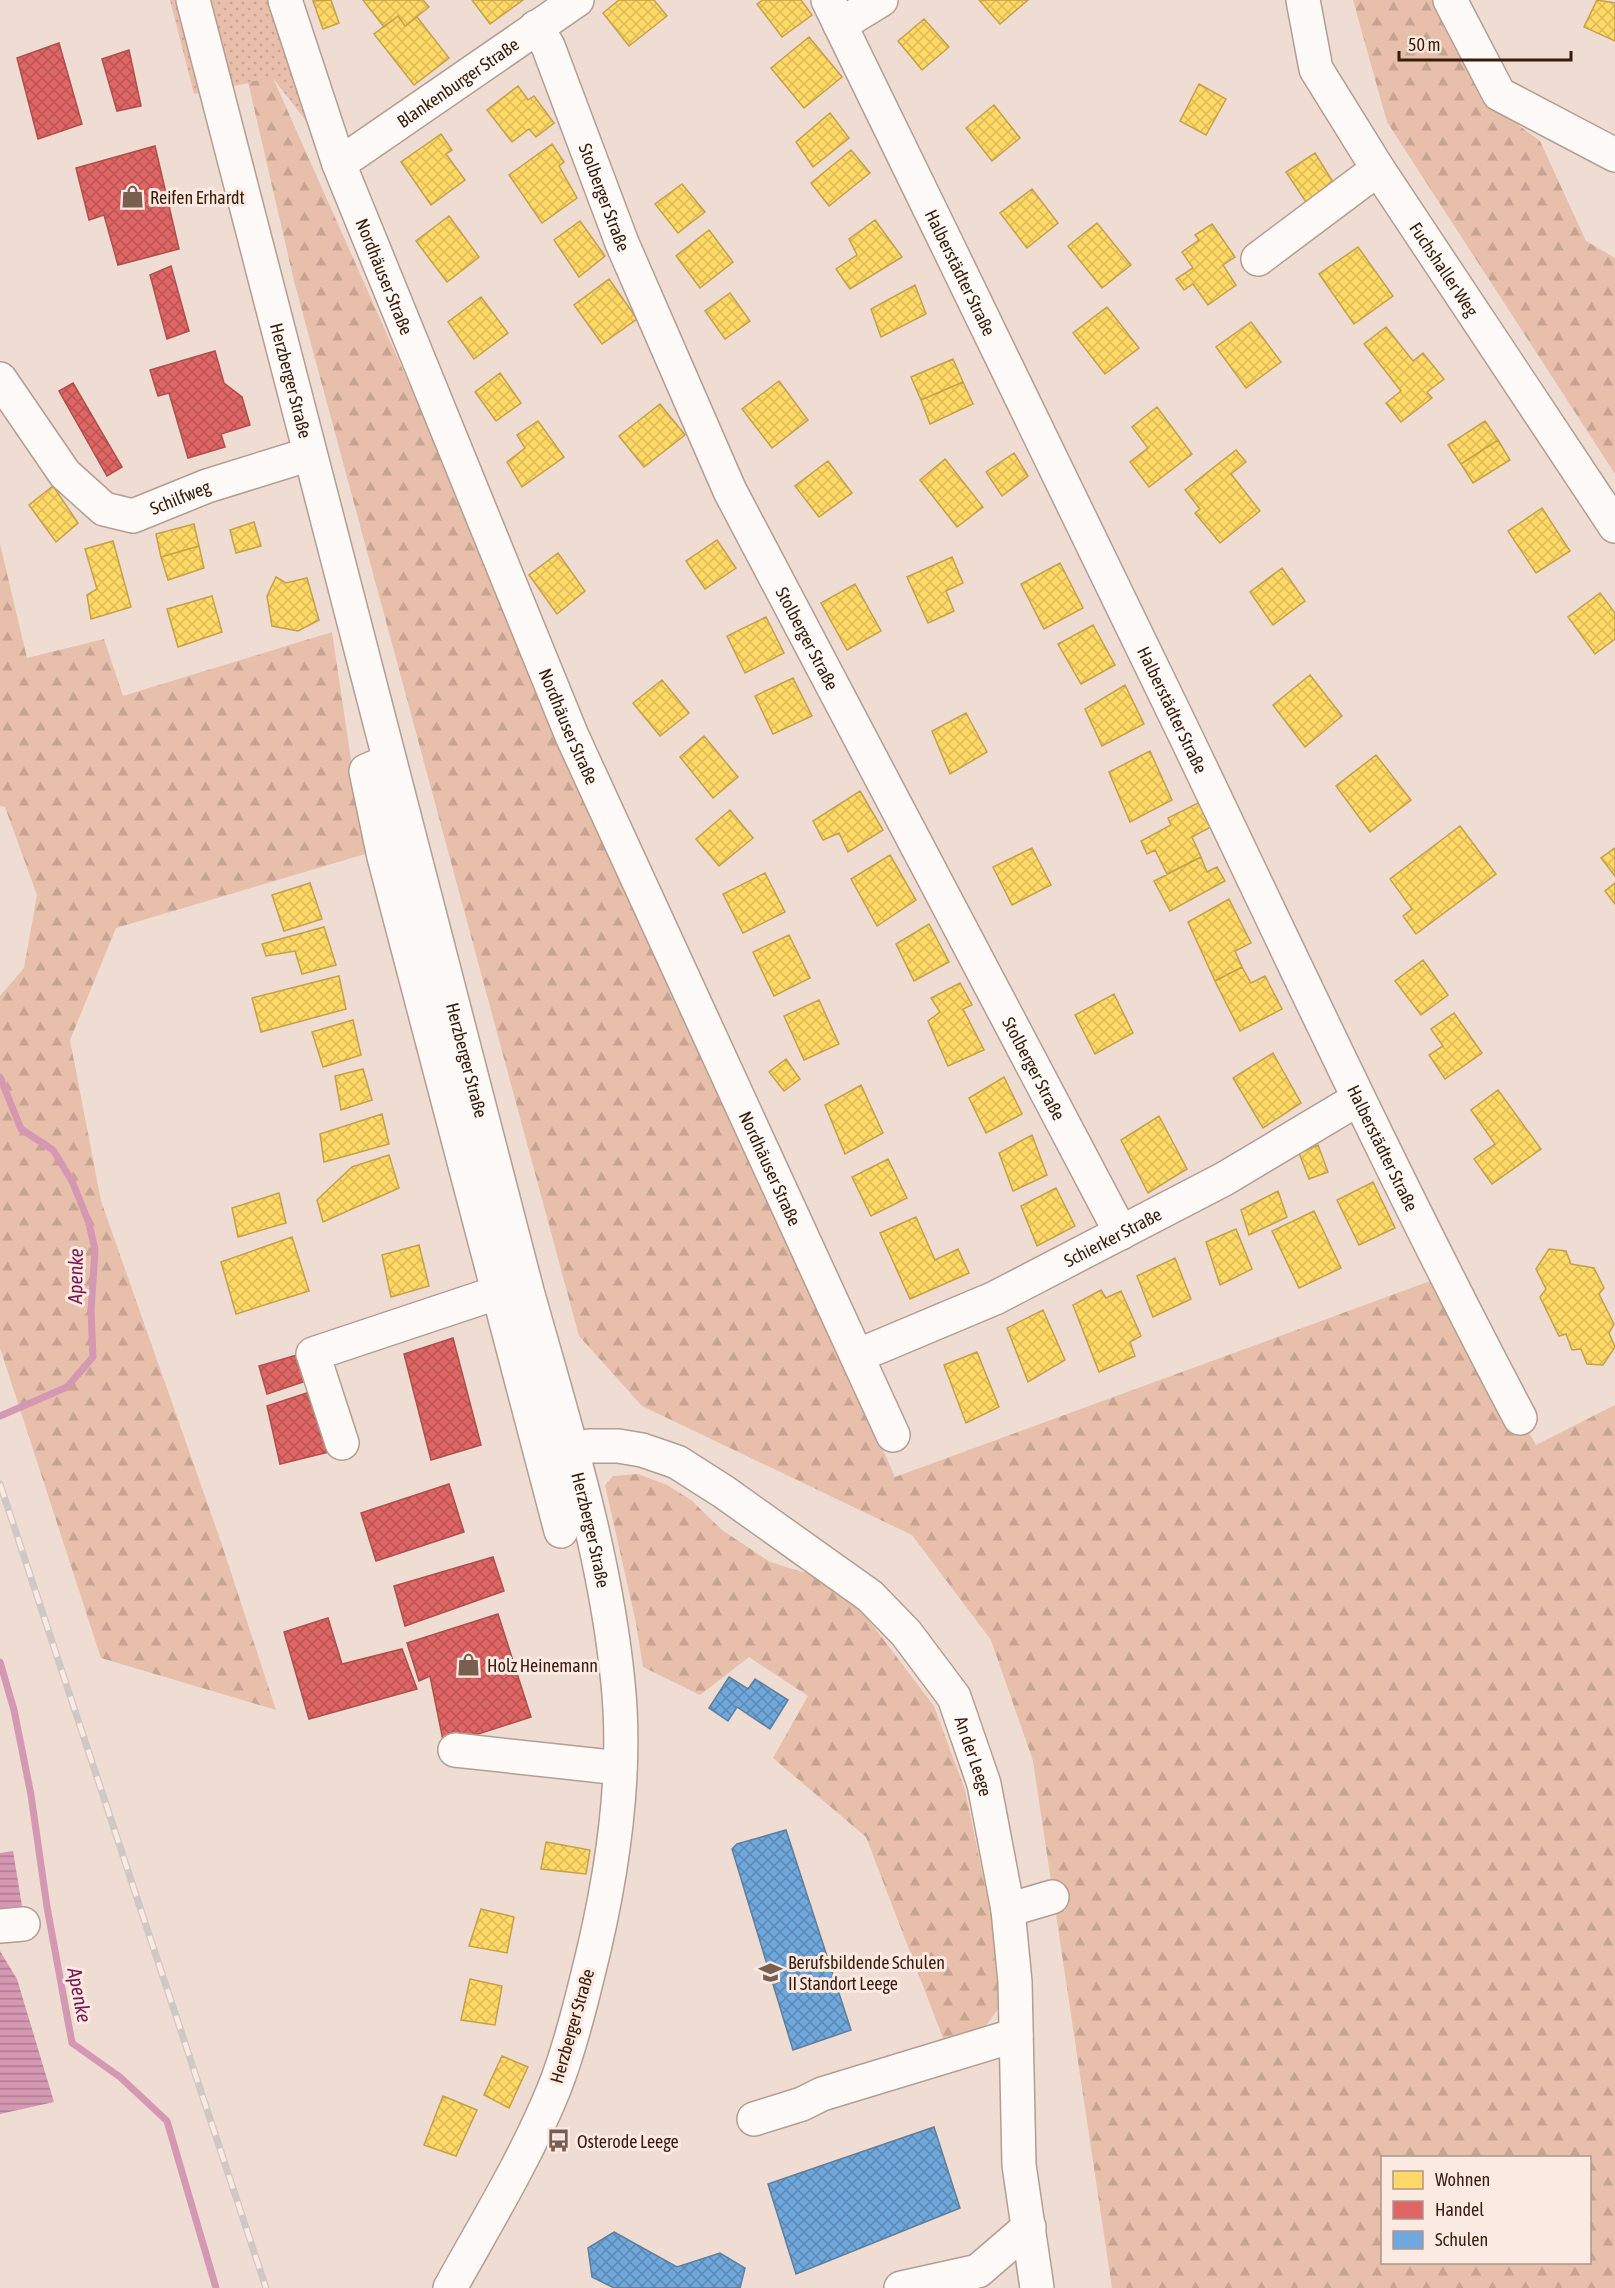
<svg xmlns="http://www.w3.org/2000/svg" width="1615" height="2288" font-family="'Asap Condensed',sans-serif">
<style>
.grass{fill:url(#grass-dots)}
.forest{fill:url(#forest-firs);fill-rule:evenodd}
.water{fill:url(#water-rules)}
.homes{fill:url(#homes-cross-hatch);stroke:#c4a04a;stroke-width:1.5}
.shops{fill:url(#shops-cross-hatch);stroke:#ae504a;stroke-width:1.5}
.schools{fill:url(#schools-cross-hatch);stroke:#5f7e9d;stroke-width:1.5}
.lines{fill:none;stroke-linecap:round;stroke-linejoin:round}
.stream{stroke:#d598b2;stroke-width:7}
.minor-casing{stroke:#b49d92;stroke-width:36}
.minor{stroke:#fdfaf8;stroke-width:33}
.rail-casing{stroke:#cfc8c5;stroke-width:7}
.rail{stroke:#fbeae2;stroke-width:4.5;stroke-dasharray:14;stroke-linecap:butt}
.labels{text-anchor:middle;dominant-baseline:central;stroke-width:6;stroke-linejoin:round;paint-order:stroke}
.street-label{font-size:18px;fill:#391b0a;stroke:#fbeae2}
.poi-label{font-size:18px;fill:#391b0a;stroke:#fbeae2;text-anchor:start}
.water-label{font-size:20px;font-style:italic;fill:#771952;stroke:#fbeae2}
</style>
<defs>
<pattern id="grass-dots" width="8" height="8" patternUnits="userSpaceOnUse" patternTransform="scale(1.5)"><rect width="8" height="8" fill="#e7bfab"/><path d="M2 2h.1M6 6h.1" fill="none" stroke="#c7a492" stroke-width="1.8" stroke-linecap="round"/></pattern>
<pattern id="forest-firs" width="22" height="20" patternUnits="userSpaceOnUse" patternTransform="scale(1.5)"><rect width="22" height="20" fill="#e7bfab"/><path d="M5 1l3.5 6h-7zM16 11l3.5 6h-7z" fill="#c7a492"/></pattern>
<pattern id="water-rules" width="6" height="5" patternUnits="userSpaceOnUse" patternTransform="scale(1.5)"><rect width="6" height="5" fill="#d598b2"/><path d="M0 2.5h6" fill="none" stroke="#ae7b8f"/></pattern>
<pattern id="homes-cross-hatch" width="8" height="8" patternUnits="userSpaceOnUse" patternTransform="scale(1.5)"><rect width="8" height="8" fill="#ffd966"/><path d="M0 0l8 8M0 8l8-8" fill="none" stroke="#dbba57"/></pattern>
<pattern id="shops-cross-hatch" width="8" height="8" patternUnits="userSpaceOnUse" patternTransform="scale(1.5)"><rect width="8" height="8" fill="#e06666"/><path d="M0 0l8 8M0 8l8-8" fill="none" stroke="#b75352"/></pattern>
<pattern id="schools-cross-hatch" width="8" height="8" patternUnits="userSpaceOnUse" patternTransform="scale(1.5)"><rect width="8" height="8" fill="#6fa8dc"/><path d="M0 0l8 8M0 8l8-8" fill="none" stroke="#5c88b1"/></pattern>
</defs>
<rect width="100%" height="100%" fill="#efdcd3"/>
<path class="grass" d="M170,0H285L339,164L273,78L194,94Z"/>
<path class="forest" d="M1353,0H1436L1486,101L1540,141L1586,241L1615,258V474L1387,122Z
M273,78L895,1477L1441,1277L1536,1445L1615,1405V2288H1112L1033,1761L991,1640L912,1535L642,1406L579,1336L294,281L248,82ZM1382,2158H1590V2262H1382Z
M0,544L27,658L104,639L123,696L332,632L365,854L116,928L70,1040L101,1201L221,1542L276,1710L101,1658L0,1348V996L24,968L37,895L5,807L0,806Z
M638,1474L667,1485L691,1500L722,1530L770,1562L815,1576L861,1610L934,1706L965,1790L991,1915L999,2008L981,2032L943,2038L866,1837L773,1758L808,1696L749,1657L700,1695L643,1667L636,1623L605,1485L613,1476Z"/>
<path class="water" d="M13,1851L23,1912L0,1915V1853Z
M0,1951L17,1979L54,2102L0,2114Z"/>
<path class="homes" d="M331,0L339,23L323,29L313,1Z
M363,0H423L429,7L405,26L398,16L384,27Z
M472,0H523L490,24Z
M619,0H654L667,16L629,46L603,13Z
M763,0H801L812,15L782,37L757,4Z
M979,0H1028L1000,24Z
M1597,0L1615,3V41L1584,27Z
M398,16L405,26L417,17L449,58L414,85L374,34Z
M924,19L949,47L922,70L898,41Z
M809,37L842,77L804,108L771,68Z
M1199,84L1226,99L1206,135L1180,121Z
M518,86L528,100L534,96L554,123L536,137L529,129L512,142L487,110Z
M994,105L1020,138L992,161L966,128Z
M830,113L849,138L813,167L796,142Z
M441,134L452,150L446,154L465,180L431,205L401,162Z
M552,144L564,162L559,166L577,198L542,223L509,175Z
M851,150L870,173L829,206L811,183Z
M1315,153L1338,190L1310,208L1286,172Z
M682,184L705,212L678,233L655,204Z
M1032,189L1058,223L1027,248L1000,213Z
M449,216L479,257L447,282L416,241Z
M875,220L902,257L850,289L836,269L857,255L849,239Z
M580,221L605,256L579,277L554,240Z
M1097,223L1131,265L1102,288L1068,246Z
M1212,224L1235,257L1223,265L1236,285L1208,305L1193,284L1184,290L1176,279L1193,268L1182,252L1199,240L1195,235Z
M709,230L733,262L700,288L676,256Z
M1358,247L1393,296L1354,324L1319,274Z
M609,279L637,319L602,344L574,305Z
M915,285L926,314L881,337L871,309Z
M730,293L750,321L725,339L705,311Z
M481,297L508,333L474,359L448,322Z
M1107,307L1139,348L1105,374L1073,333Z
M1251,322L1281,362L1246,388L1216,347Z
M1386,327L1413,361L1423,353L1444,379L1427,392L1432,398L1401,422L1386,403L1401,391L1364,344Z
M953,359L963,382L921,400L911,377Z
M500,373L521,403L496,421L475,392Z
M779,381L808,420L772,448L742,409Z
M963,382L973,404L930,424L921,400Z
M660,404L685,435L644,467L619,436Z
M1157,407L1192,454L1149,487L1130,462L1148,448L1132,427Z
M538,421L564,457L522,487L507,462L525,448L517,435Z
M1485,421L1498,440L1461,464L1448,445Z
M1498,440L1510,460L1473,483L1461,464Z
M1236,450L1246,462L1231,474L1260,511L1220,543L1195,513L1200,509L1185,490Z
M1014,453L1028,476L1002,496L986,472Z
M945,459L983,507L957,527L920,480Z
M828,461L852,493L819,517L795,486Z
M53,486L78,523L56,542L29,505Z
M1542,508L1570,551L1536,573L1508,531Z
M254,522L261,546L236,553L230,530Z
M194,524L199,546L161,557L156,534Z
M717,540L736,568L705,589L686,561Z
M113,541L131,607L91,619L87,595L97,589L85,549Z
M199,546L204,568L168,580L161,557Z
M558,553L585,591L557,614L529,575Z
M952,557L963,583L946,591L954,611L928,623L907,577Z
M1060,563L1083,608L1044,629L1021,584Z
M1282,568L1305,601L1273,625L1250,592Z
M276,577L286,583L307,578L319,620L298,631L272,626L267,596Z
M855,584L881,631L847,650L821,603Z
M1600,593L1615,613V639L1595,654L1568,617Z
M212,596L222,632L178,647L167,609Z
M766,617L784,653L745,673L727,636Z
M1093,625L1115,665L1081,684L1058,644Z
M1310,675L1342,716L1305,747L1273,705Z
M793,678L812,716L773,734L755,696Z
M662,680L689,713L660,736L633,703Z
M1125,685L1144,724L1102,746L1085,709Z
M966,713L987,752L950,774L932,731Z
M704,736L738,777L713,798L680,757Z
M1150,751L1172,800L1130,822L1109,772Z
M1376,755L1411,800L1370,832L1336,786Z
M860,791L883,830L848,852L839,833L823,840L813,821Z
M1206,799L1218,823L1192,837L1201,857L1167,874L1155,850L1147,854L1141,841L1171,825L1168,818Z
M730,810L753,838L719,866L696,839Z
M1460,826L1496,874L1416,934L1403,916L1412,909L1390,879Z
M1032,848L1051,885L1012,905L993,867Z
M1615,848V876L1601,858Z
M890,855L916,900L877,926L851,879Z
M1201,857L1207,872L1217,867L1225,881L1170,911L1154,881Z
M765,873L785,912L743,933L723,894Z
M310,883L322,919L284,931L272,895Z
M1615,883V904L1605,891Z
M1229,899L1251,943L1235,951L1242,967L1215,981L1188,922Z
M929,924L949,962L914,981L896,944Z
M324,927L336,965L302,974L295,951L266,956L262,944Z
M789,935L810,978L774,996L753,952Z
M1423,960L1448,995L1421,1015L1395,981Z
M1242,967L1251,983L1265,976L1282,1009L1240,1031L1215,981Z
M339,976L346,1009L261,1032L252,998Z
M960,983L972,1005L963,1009L984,1050L948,1066L928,1021L940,1012L931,998Z
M1114,994L1133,1033L1095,1054L1075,1015Z
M819,1000L839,1044L804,1060L784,1016Z
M1454,1013L1482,1053L1445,1079L1429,1055L1443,1046L1431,1029Z
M353,1020L361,1055L323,1067L312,1032Z
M1273,1053L1301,1103L1263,1128L1233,1078Z
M786,1059L800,1079L784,1091L769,1072Z
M363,1069L372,1100L341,1110L335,1076Z
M1004,1077L1022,1114L986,1133L969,1098Z
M861,1085L883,1133L845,1154L825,1105Z
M1498,1090L1541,1149L1492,1184L1474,1159L1495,1144L1471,1110Z
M382,1114L389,1144L324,1162L320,1134Z
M1159,1116L1187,1169L1148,1193L1121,1140Z
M1032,1135L1047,1175L1013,1191L999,1153Z
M1318,1145L1328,1172L1309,1179L1299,1153Z
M389,1155L399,1188L323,1222L317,1200L352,1167Z
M888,1159L907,1198L871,1216L852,1177Z
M1373,1182L1395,1228L1359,1245L1337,1200Z
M1056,1188L1075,1226L1037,1246L1021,1206Z
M1278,1191L1287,1217L1249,1235L1241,1210Z
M279,1193L286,1223L238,1237L232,1208Z
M1314,1211L1341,1268L1299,1288L1272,1231Z
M916,1217L935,1260L958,1249L969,1273L910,1299L880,1233Z
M1236,1229L1252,1269L1220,1285L1206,1242Z
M292,1237L309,1291L236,1314L221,1262Z
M419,1245L429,1286L391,1297L382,1255Z
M1549,1249L1566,1251L1571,1264L1594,1268L1604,1288L1599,1294L1614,1324L1609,1333L1615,1347L1603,1365L1587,1364L1581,1349L1572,1350L1566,1334L1559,1336L1540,1297L1546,1289L1536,1269Z
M1175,1258L1191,1299L1153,1317L1137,1276Z
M1101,1290L1106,1298L1121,1291L1141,1336L1130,1342L1135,1356L1099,1372L1073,1305Z
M1043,1310L1065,1360L1028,1382L1007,1328Z
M977,1352L999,1407L966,1423L944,1365Z
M546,1842L590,1850L586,1874L541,1869Z
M481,1909L514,1917L507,1953L469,1946Z
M470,1979L502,1986L495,2025L461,2020Z
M502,2056L528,2067L509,2108L484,2095Z
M443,2096L477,2110L456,2156L424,2145Z"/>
<path class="shops" d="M59,43L82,124L38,139L17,58Z
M129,50L141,106L117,111L102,59Z
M155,146L179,249L118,265L104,215L89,220L76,168Z
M171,266L189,331L167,339L150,275Z
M215,351L224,383L242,397L250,425L221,434L225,447L188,458L169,393L158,396L150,370Z
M73,383L122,467L107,476L59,391Z
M453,1338L481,1445L431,1460L404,1354Z
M304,1353L312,1379L267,1394L259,1366Z
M316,1390L333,1451L280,1464L267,1406Z
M449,1484L464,1532L376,1561L361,1513Z
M493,1557L504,1591L405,1626L394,1586Z
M498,1614L531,1717L444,1745L430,1676L419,1681L407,1643Z
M328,1618L342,1664L402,1649L417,1689L309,1719L284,1632Z"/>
<path class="schools" d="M729,1677L748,1689L755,1679L788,1700L770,1729L737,1707L728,1721L709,1708Z
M786,1830L851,2030L793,2050L732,1849L737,1844Z
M934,2127L960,2208L796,2274L768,2184Z
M614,2232L677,2267L720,2253L745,2268L740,2288H614L592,2277L588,2248Z"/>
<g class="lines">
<path class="stream" d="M0,1077L21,1129L53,1150L72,1181L89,1223L95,1250L91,1311L93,1357L67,1387L0,1416
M0,1662L14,1710L31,1795L47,1907L72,2043L120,2077L167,2121L216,2288"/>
<defs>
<g id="minor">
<path id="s1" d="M193,0L527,1291C563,1420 605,1549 618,1683C628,1781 611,1884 587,1978C578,2015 568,2054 554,2089C526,2158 486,2223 450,2288"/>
<path id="s2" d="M285,0L339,164L572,736L893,1435"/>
<path id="s3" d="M828,0C947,245 1067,489 1185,735C1294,963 1401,1193 1520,1418"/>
<path id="s4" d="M1303,0L1316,69L1378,169L1615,526"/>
<path d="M1450,0L1499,94L1615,155"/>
<path d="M840,25L881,0"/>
<path id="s5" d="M536,27L548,46L622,243L730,491L1121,1233"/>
<path id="s6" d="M339,164L577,0"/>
<path d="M1258,259L1378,169"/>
<path id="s7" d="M0,379L65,474L104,509L133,516L207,486L310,454"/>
<path d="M389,761L366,771L384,857L561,1531"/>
<path id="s8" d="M857,1356L995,1298L1224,1179L1358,1099"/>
<path d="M342,1443L313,1354L499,1292"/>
<path id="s9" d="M571,1450L589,1446H618L642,1450L677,1462L724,1492L870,1596L906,1633L954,1697L984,1784L1008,1910L1015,1982L1019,2165L1037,2288"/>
<path d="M455,1750L620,1768"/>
<path d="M1008,1910L1052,1897"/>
<path d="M0,1926L23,1924"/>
<path d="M754,2119L802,2104L822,2094L1016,2035"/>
<path d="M901,2288L978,2271L1029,2227"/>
</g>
</defs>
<use href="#minor" class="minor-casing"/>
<use href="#minor" class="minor"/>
<defs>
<path id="rail" d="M0,1484L266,2288"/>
</defs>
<use href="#rail" class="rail-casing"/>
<use href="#rail" class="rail"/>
</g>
<defs>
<symbol id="shop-bare" viewBox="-9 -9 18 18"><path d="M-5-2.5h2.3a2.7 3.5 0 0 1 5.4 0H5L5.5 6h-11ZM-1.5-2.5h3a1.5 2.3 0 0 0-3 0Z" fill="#795f50" stroke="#fbeae2" stroke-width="2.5" paint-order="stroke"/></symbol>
<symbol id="school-bare" viewBox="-9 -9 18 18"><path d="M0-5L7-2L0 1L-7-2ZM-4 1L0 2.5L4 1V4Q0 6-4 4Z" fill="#795f50" stroke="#fbeae2" stroke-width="2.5" paint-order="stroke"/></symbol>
<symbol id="bus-bare" viewBox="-9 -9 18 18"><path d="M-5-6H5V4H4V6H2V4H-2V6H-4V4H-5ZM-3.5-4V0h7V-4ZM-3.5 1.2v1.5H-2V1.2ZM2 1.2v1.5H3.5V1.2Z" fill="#795f50" stroke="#fbeae2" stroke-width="2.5" paint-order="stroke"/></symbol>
</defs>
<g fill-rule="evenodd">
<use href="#shop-bare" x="116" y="180" width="33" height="33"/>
<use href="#shop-bare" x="452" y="1648" width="33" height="33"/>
<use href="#school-bare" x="754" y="1956" width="33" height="33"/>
<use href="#bus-bare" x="542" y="2124" width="33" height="33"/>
</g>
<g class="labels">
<g class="street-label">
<text stroke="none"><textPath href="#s6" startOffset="144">Blankenburger Straße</textPath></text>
<text stroke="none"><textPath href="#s5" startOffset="184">Stolberger Straße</textPath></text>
<text stroke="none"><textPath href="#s4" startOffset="308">Fuchshaller Weg</textPath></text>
<text stroke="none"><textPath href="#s3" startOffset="303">Halberstädter Straße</textPath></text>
<text stroke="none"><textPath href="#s2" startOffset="294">Nordhäuser Straße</textPath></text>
<text stroke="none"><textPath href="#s1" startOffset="393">Herzberger Straße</textPath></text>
<text stroke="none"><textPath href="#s7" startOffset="248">Schilfweg</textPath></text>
<text stroke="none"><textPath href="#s5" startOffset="670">Stolberger Straße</textPath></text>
<text stroke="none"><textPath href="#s3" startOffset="789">Halberstädter Straße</textPath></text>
<text stroke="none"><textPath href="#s2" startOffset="780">Nordhäuser Straße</textPath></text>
<text stroke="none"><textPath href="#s1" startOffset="1095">Herzberger Straße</textPath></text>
<text stroke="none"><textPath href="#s5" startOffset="1156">Stolberger Straße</textPath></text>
<text stroke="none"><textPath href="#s3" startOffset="1275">Halberstädter Straße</textPath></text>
<text stroke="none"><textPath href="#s2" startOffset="1266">Nordhäuser Straße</textPath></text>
<text stroke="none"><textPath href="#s8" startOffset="282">Schierker Straße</textPath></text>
<text stroke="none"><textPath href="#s1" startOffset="1581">Herzberger Straße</textPath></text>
<text stroke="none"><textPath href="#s9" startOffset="538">An der Leege</textPath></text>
<text transform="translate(572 2026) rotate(-74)">Herzberger Straße</text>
</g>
<g class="poi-label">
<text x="150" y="197">Reifen Erhardt</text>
<text x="487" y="1665">Holz Heinemann</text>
<text x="788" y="1962">Berufsbildende Schulen<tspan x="788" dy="21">II Standort Leege</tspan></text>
<text x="577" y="2141">Osterode Leege</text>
</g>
<g class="water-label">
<text transform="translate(75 1276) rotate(-89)">Apenke</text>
<text transform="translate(80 1995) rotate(79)">Apenke</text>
</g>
</g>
<rect x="1381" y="2156" width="210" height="108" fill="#fbeae2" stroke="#ad978c" stroke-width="1.5"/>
<rect x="1393" y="2171" width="30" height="18" fill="#ffd966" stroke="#ad978c" stroke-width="1.5"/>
<text x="1435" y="2186" font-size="18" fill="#391b0a">Wohnen</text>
<rect x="1393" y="2201" width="30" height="18" fill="#e06666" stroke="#ad978c" stroke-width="1.5"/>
<text x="1435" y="2216" font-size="18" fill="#391b0a">Handel</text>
<rect x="1393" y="2231" width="30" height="18" fill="#6fa8dc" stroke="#ad978c" stroke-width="1.5"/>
<text x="1435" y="2246" font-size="18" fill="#391b0a">Schulen</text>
<path d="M1399 51v9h172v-9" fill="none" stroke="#391b0a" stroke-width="3"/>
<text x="1408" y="51" font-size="18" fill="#391b0a" stroke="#fbeae2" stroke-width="4.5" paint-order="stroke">50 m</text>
</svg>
